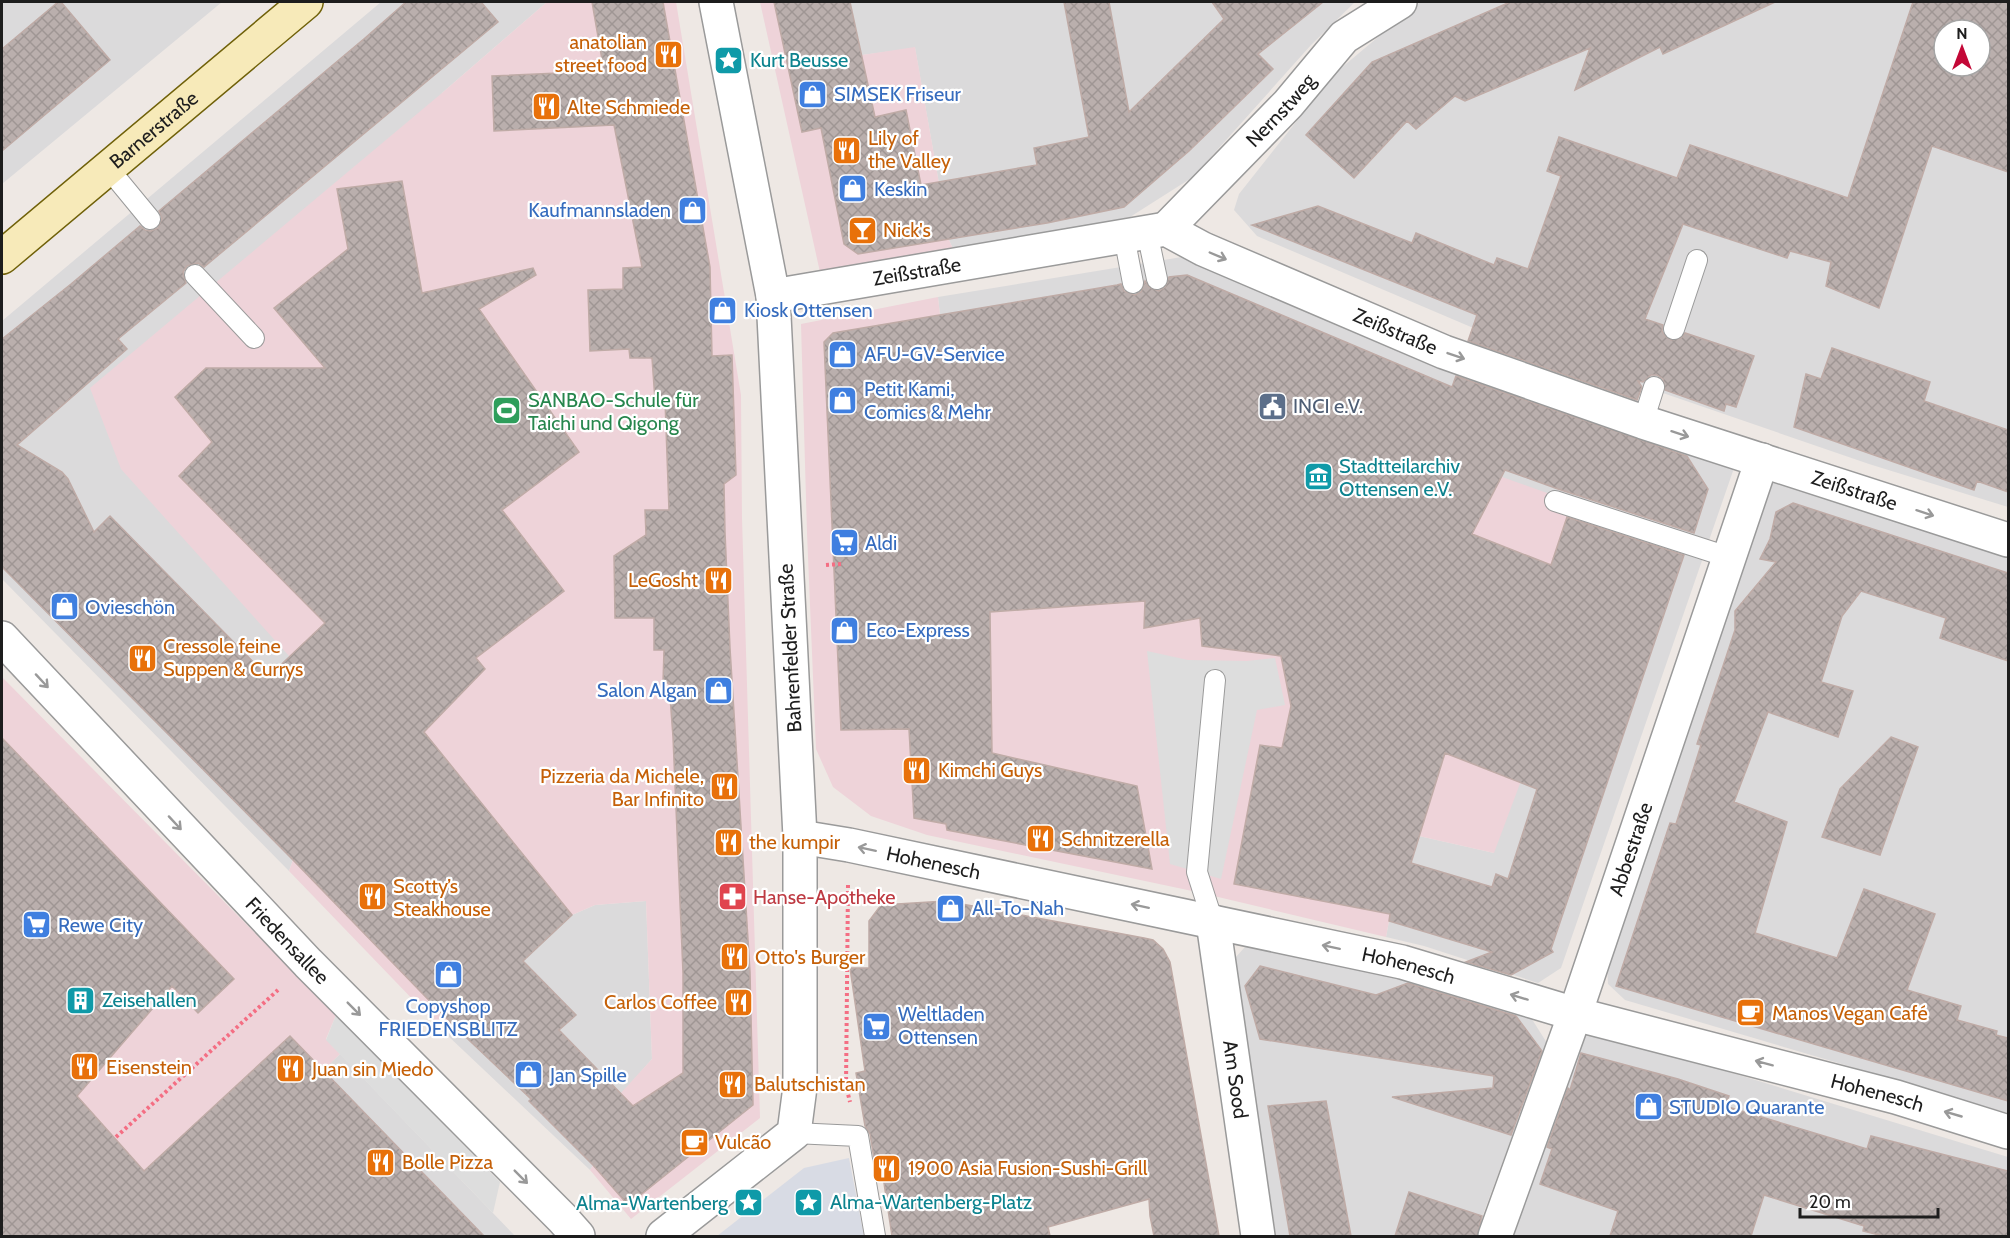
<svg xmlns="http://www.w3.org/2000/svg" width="2010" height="1238" font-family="Cabin,sans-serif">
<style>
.residential{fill:#dbdadb;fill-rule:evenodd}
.commercial{fill:#eed3d9}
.parking{fill:#ddd}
.plaza{fill:#d8dbe4}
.building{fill:url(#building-cross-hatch);stroke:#bfaba6;stroke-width:1.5;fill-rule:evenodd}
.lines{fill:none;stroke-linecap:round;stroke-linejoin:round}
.service-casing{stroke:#9a9a9a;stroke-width:22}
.minor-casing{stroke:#9a9a9a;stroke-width:36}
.secondary-casing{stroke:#706109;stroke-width:36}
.path{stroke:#f46e83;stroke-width:4;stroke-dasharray:3 3;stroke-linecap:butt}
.service{stroke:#fff;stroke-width:20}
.minor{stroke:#fff;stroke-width:33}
.secondary{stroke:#f7eab9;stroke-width:33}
.oneway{stroke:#999}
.labels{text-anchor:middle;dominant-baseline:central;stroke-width:4.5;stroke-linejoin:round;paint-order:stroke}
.food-label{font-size:20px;fill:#c56008;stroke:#fff;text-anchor:start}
.culture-label{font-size:20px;fill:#0d838f;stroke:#fff;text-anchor:start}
.shop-label{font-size:20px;fill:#366cbe;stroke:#fff;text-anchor:start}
.street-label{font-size:20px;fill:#1d1d1d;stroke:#fff}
.leisure-label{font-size:20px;fill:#27864d;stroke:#fff;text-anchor:start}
.service-label{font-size:20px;fill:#4e5e75;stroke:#fff;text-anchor:start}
.health-label{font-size:20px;fill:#be3a42;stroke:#fff;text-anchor:start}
</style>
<defs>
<pattern id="building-cross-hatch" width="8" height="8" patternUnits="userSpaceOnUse" patternTransform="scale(1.5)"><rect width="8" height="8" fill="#baafad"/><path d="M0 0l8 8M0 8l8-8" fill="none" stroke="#9f9694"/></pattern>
</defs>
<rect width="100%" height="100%" fill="#eee8e4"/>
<path class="residential" d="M2,2H222L2,184Z
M381,2H547L442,93L385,763L293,860L289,871L2,579V321Z
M850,2H1355L1311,45L1193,177L1130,217L954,251L949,240L915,48L862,55Z
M1420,2H2008V507L1869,464L1471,327L1257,236L1234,210L1239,194L1334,74ZM1944,30H1980V66H1944Z
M1188,256L1742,445L1561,968L1538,983L1424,946L1386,937L1389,921L1413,858L1419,836L1494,853L940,315L938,297Z
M1775,470L2008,532V1113L1625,1000L1608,984L1607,965Z
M646,901L652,1059L621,1094L633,1106L590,1170L446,1034L452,1025L572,915L595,905Z
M1254,937L1528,1013L1547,1043L1475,1236H1276L1235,958Z
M1594,1031L2008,1157V1224L2000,1236H1504L1577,1040Z
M340,1054L515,1236H281L293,1225L265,1126Z"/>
<path class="commercial" d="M547,2H676L741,395L742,518L760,1118L631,1219L590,1170L633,1106L620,1094L652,1059L646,901L595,905L572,915L452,1025L446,1034L289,871L293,860L385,763L121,469L90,388L442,93Z
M760,2H850L862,55L915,47L949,240L954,251L820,272Z
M938,297L940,315L1395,439L1606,514L1589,556L1577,631L1494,853L1419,836L1413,858L1389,921L1386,937L1197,892L927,835L871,816L833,787L816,749L807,533L801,324Z
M2,677L336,1015L326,1039L340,1054L265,1126L293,1225L281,1236H2Z"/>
<path class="parking" d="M1147,651L1188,660L1247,661L1275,658L1285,705L1257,710L1221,879L1170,864Z
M336,1015L500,1182L493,1213L326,1040Z"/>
<path class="plaza" d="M849,1158L864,1236H717L804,1168Z"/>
<path class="building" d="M58,2H61L110,60L2,151V49Z
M406,2H481L498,22L204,267L198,263L187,266L183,272L186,283L118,339L127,349L17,445L62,472L68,479L94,532L110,516L268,677L325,623L179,476L212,442L175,397L206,368H325L274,308L348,249L337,189L402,181L422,293L533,268L536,275L479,309L579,452L502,510L564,591L476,658L485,669L424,732L572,915L523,961L576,1015L559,1030L633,1106L683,1073V973L673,737L669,683H663L664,650H654V618H615L614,556L646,535L645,510H669L665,400H655L652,358H630L629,349L590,351L588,290L623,289V268L642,267L614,125L494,131L492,76L604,71L592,2H663L710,267L712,356L732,355L736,475L724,484L725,532L730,648L750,972L753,1105L628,1205L593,1165L529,1101L531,1099L452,1024L293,860L2,567V339L71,284L140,226L145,230L151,231L158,228L162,218L159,211L365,38Z
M774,2H850L875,117L906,110L921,185L1037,165L1034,148L1089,137L1064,2H1109L1129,112L1224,19L1212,2H1323L1258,54L1273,69L1189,151L1124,207L1047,223L858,254L844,244L821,128L802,132Z
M1510,2H1775L1663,54L1660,47L1575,90L1590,48L1465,101L1455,96L1416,129L1407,121L1354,178L1306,135L1372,62Z
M1913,2H2008V172L1932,146L1879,308L1826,286L1831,262L1790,251L1787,258L1683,224L1645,319L1663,325L1662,331L1665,336L1671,340L1681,338L1685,333L1754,356L1736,407L1726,404L1724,411L1665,390L1663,379L1657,375H1651L1643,382L1638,381L1642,387L1637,400L1468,341L1477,315L1252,225L1318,206L1412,243L1416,233L1494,265L1497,258L1528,269L1561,176L1547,171L1559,137L1677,178L1690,145L1848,198ZM1944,30H1980V66H1944Z
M1187,275L1452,387L1456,376L1687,456L1708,489L1694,533L1558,489L1505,470L1472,534L1551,565L1567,517L1684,555L1551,949L1553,952L1511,975L1466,962L1492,952L1389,921L1390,914L1234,884L1260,745L1282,748L1291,706L1281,656L1202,646L1200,618L1144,628L1145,601L990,612L992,753L1137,786L1152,869L947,830L946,824L914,818L909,729L841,730L824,342L833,333L1117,285L1121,284L1124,291L1135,295L1141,292L1145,281L1149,287L1159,291L1165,287L1169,277ZM1445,753L1537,789L1508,879L1496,874L1492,887L1411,863Z
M1832,348L1930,382L1924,401L2008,430V492L1977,481L1974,490L1794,427L1806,374L1821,379Z
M1793,503L2008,573V661L1940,638L1946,618L1861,591L1842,616L1821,682L1853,691L1838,737L1768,712L1734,802L1787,822L1755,933L1837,958L1864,889L1935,914L1907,990L1961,1006L1957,1020L1997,1031L1996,1035L2008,1038V1101L1616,986L1670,823L1676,824L1701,745L1697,744L1735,630V611L1776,562L1760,559L1770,539L1776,512Z
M1891,737L1918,747L1880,855L1822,837L1840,789Z
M2,738L234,979L198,1013L172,986L77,1096L144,1171L290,1036L484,1236H2Z
M946,901L1144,938L1153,940L1163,949L1170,962L1219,1236H1154L1150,1216L1149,1199L1048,1227L1050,1236H892L882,1170L876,1171L870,1134L865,1126L856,1073L865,1071L850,968H869V921L881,905Z
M1260,966L1376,995L1408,983L1516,1016L1542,1051L1511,1135L1392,1097L1493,1088L1494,1076L1260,1039L1245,986Z
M1581,1053L1678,1079L1729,1096L1725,1106L1867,1149L1871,1136L2008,1171V1236H1883L1863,1231L1864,1226L1764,1195L1751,1236H1610L1618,1211L1540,1184L1552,1149L1547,1147L1568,1088L1570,1090Z
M1326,1101L1351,1236H1290L1268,1106Z
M1409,1192L1482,1216L1477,1236H1395Z"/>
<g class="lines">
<defs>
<path id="service" d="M108,168L150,219
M1147,232L1157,279
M1124,236L1133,283
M195,275L254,338
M1674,329L1697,260
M1643,422L1654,387
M1555,501L1728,557
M1213,922L1197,872L1215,680
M794,1133L858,1136L875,1236"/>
<g id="minor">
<path id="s1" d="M1166,229L1288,104L1344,37L1400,2"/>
<path id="s2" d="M773,296L1166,229L1203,249L1444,352L1643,422L2008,540"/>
<path id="s3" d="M2,638L308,963L562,1218L578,1236"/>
<path id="s4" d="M800,837L849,845L1402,962L1575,1014L1896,1097L2008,1132"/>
<path id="s5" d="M1213,922L1258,1236"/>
<path d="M663,1236L794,1133L800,1087V837L773,296L716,2"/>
<path id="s6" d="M1495,1236L1575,1014L1762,460"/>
</g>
<g id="secondary">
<path id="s7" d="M2,257L306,2"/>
</g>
</defs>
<use href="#service" class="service-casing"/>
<use href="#minor" class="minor-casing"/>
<use href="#secondary" class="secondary-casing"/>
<path class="path" d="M826,565L841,564
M848,885L846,1086L850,1102
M116,1137L278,990"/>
<use href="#service" class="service"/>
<use href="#minor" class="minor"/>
<use href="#secondary" class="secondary"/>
</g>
<defs><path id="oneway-shaft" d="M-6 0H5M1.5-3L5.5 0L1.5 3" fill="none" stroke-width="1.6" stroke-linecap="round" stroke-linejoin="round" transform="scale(1.5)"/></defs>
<g class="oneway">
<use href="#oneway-shaft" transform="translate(1218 256) rotate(23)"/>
<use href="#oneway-shaft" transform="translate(1456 356) rotate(19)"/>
<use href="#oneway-shaft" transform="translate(1680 434) rotate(18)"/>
<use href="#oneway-shaft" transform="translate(1925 513) rotate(18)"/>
<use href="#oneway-shaft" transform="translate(42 681) rotate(47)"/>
<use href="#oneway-shaft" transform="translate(175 823) rotate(47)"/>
<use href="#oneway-shaft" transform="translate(867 849) rotate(-168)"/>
<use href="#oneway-shaft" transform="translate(1140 906) rotate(-168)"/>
<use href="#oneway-shaft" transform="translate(1331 947) rotate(-168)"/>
<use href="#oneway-shaft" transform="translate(1519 997) rotate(-163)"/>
<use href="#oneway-shaft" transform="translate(354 1009) rotate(45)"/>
<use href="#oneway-shaft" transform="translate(1764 1063) rotate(-165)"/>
<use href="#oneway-shaft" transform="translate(1953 1114) rotate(-164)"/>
<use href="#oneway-shaft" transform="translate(521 1177) rotate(45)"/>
</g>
<defs>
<symbol id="restaurant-square" viewBox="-11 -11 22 22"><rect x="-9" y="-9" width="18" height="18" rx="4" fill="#e8710a" stroke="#fff"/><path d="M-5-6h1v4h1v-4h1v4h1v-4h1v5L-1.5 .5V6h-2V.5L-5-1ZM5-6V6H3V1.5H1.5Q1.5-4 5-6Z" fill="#fff"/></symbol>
<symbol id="sight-square" viewBox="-11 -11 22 22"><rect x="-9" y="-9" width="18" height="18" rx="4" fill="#0f9aa8" stroke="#fff"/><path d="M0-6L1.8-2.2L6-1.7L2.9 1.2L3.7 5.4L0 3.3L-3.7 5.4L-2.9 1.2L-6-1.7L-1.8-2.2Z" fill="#fff"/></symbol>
<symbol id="shop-square" viewBox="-11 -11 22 22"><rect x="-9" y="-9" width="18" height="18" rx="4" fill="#3f7fe0" stroke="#fff"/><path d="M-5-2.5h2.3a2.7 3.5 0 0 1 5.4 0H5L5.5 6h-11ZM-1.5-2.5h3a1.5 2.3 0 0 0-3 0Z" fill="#fff"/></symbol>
<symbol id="bar-square" viewBox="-11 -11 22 22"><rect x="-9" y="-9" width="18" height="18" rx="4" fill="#e8710a" stroke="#fff"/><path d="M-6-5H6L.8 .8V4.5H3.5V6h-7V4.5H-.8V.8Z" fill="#fff"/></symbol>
<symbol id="civic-square" viewBox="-11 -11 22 22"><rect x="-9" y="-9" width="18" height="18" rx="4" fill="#5c6f8a" stroke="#fff"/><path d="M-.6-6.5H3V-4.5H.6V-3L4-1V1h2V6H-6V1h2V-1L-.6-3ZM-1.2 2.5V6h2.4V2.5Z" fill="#fff"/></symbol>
<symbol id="stadium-square" viewBox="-11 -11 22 22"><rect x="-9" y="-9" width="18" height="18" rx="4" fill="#2e9e5b" stroke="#fff"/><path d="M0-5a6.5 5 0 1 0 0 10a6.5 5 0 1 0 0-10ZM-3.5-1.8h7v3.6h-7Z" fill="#fff"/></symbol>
<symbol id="museum-square" viewBox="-11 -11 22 22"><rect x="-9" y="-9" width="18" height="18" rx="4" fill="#0f9aa8" stroke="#fff"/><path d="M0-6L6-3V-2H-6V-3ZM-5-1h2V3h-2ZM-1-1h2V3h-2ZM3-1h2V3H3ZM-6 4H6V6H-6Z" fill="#fff"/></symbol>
<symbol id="supermarket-square" viewBox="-11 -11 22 22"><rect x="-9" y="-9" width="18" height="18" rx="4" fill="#3f7fe0" stroke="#fff"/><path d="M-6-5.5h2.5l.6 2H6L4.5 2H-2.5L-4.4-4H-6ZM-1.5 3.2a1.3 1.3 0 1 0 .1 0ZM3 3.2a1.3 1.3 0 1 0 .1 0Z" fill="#fff"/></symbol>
<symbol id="pharmacy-square" viewBox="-11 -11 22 22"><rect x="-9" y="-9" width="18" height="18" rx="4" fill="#e0444e" stroke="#fff"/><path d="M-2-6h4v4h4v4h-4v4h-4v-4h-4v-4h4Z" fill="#fff"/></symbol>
<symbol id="building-square" viewBox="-11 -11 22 22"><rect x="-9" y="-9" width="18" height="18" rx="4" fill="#0f9aa8" stroke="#fff"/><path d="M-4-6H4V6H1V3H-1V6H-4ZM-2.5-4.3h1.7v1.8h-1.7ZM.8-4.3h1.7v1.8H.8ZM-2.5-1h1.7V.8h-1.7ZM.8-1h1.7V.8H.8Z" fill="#fff"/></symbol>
<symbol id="cafe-square" viewBox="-11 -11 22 22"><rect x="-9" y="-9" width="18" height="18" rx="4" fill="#e8710a" stroke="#fff"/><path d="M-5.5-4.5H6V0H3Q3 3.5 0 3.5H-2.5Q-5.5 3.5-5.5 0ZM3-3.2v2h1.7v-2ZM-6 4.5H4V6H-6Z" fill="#fff"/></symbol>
</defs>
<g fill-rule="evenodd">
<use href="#restaurant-square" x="652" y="38" width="33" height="33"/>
<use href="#sight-square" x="712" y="44" width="33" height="33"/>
<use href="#shop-square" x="796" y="78" width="33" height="33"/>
<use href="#restaurant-square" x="530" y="90" width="33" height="33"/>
<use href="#restaurant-square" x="830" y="134" width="33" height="33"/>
<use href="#shop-square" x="836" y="172" width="33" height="33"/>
<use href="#shop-square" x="676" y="194" width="33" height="33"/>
<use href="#bar-square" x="846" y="214" width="33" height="33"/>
<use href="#shop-square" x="706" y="294" width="33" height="33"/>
<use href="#shop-square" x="826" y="338" width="33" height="33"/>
<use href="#shop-square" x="826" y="384" width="33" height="33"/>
<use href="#civic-square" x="1256" y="390" width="33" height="33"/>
<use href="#stadium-square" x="490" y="394" width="33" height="33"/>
<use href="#museum-square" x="1302" y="460" width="33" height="33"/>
<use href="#supermarket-square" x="828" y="526" width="33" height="33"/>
<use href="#restaurant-square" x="702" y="564" width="33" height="33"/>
<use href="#shop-square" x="48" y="590" width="33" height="33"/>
<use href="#shop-square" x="828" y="614" width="33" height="33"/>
<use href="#restaurant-square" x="126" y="642" width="33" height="33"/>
<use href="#shop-square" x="702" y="674" width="33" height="33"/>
<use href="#restaurant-square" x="900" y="754" width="33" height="33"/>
<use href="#restaurant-square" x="708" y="770" width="33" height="33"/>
<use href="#restaurant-square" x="1024" y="822" width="33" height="33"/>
<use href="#restaurant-square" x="712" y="826" width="33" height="33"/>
<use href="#restaurant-square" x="356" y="880" width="33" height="33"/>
<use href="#pharmacy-square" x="716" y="880" width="33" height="33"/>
<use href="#shop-square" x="934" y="892" width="33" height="33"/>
<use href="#supermarket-square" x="20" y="908" width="33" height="33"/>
<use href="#restaurant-square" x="718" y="940" width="33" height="33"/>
<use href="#shop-square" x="432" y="958" width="33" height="33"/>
<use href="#building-square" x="64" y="984" width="33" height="33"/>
<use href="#restaurant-square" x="722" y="986" width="33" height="33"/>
<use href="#cafe-square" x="1734" y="996" width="33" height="33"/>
<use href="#supermarket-square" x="860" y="1010" width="33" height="33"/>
<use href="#restaurant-square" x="68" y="1050" width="33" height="33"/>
<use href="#restaurant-square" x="274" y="1052" width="33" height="33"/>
<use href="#shop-square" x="512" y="1058" width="33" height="33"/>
<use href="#restaurant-square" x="716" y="1068" width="33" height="33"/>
<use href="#shop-square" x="1632" y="1090" width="33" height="33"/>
<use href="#cafe-square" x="678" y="1126" width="33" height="33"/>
<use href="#restaurant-square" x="364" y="1146" width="33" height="33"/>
<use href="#restaurant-square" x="870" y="1152" width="33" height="33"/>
<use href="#sight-square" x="792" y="1186" width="33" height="33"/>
<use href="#sight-square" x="732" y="1186" width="33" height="33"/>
</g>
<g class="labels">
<g class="food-label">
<text x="647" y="42" text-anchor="end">anatolian<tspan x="647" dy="23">street food</tspan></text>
<text x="567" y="107">Alte Schmiede</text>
<text x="868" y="138">Lily of<tspan x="868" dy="23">the Valley</tspan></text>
<text x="883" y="230">Nick's</text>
<text x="698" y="580" text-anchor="end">LeGosht</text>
<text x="163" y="646">Cressole feine<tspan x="163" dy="23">Suppen &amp; Currys</tspan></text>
<text x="938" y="770">Kimchi Guys</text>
<text x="704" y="776" text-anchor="end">Pizzeria da Michele,<tspan x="704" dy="23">Bar Infinito</tspan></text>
<text x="1061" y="839">Schnitzerella</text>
<text x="749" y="842">the kumpir</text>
<text x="393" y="886">Scotty’s<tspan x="393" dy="23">Steakhouse</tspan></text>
<text x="755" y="957">Otto's Burger</text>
<text x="717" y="1002" text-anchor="end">Carlos Coffee</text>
<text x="1772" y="1013">Manos Vegan Café</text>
<text x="106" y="1067">Eisenstein</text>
<text x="312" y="1069">Juan sin Miedo</text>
<text x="754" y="1084">Balutschistan</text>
<text x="715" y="1142">Vulcão</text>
<text x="402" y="1162">Bolle Pizza</text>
<text x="908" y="1168">1900 Asia Fusion-Sushi-Grill</text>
</g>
<g class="culture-label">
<text x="750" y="60">Kurt Beusse</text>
<text x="1339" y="466">Stadtteilarchiv<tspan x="1339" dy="23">Ottensen e.V.</tspan></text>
<text x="102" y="1000">Zeisehallen</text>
<text x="830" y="1202">Alma-Wartenberg-Platz</text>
<text x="728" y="1203" text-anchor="end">Alma-Wartenberg</text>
</g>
<g class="shop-label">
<text x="834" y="94">SIMSEK Friseur</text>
<text x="874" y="189">Keskin</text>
<text x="671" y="210" text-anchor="end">Kaufmannsladen</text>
<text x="744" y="310">Kiosk Ottensen</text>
<text x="864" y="354">AFU-GV-Service</text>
<text x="864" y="389">Petit Kami,<tspan x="864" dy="23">Comics &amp; Mehr</tspan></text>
<text x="865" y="543">Aldi</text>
<text x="85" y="607">Ovieschön</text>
<text x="866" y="630">Eco-Express</text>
<text x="697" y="690" text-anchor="end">Salon Algan</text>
<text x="972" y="908">All-To-Nah</text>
<text x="58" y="925">Rewe City</text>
<text x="448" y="1006" text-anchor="middle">Copyshop<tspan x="448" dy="23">FRIEDENSBLITZ</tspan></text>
<text x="898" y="1014">Weltladen<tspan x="898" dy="23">Ottensen</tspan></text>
<text x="550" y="1075">Jan Spille</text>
<text x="1669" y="1107">STUDIO Quarante</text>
</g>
<g class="street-label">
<text stroke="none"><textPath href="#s1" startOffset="165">Nernstweg</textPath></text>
<text stroke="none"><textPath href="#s7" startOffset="198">Barnerstraße</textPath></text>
<text stroke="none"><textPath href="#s2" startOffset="146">Zeißstraße</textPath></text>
<text stroke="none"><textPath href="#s2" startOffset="650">Zeißstraße</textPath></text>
<text stroke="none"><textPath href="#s2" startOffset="1136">Zeißstraße</textPath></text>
<text transform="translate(790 648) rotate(-93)">Bahrenfelder Straße</text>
<text stroke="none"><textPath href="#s6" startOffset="410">Abbestraße</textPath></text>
<text stroke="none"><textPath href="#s4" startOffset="136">Hohenesch</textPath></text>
<text stroke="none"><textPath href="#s3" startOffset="416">Friedensallee</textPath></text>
<text stroke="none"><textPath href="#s4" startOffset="622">Hohenesch</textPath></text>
<text stroke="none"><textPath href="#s5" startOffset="159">Am Sood</textPath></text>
<text stroke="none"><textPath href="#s4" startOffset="1108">Hohenesch</textPath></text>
</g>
<g class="leisure-label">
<text x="528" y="400">SANBAO-Schule für<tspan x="528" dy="23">Taichi und Qigong</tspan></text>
</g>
<g class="service-label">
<text x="1293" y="406">INCI e.V.</text>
</g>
<g class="health-label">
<text x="753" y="897">Hanse-Apotheke</text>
</g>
</g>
<rect width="2010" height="1238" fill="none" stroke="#1d1d1d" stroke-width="6"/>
<g transform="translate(1962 48)"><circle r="28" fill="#ffffff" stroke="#a5a5a5" stroke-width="1.5"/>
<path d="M0-4.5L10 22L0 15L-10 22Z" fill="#c30837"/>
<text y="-9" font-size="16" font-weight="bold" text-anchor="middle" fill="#1d1d1d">N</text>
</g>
<path d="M1800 1208v9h138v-9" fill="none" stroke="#1d1d1d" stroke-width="3"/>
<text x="1809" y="1208" font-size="18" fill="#1d1d1d" stroke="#ffffff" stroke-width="4.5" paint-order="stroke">20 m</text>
</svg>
